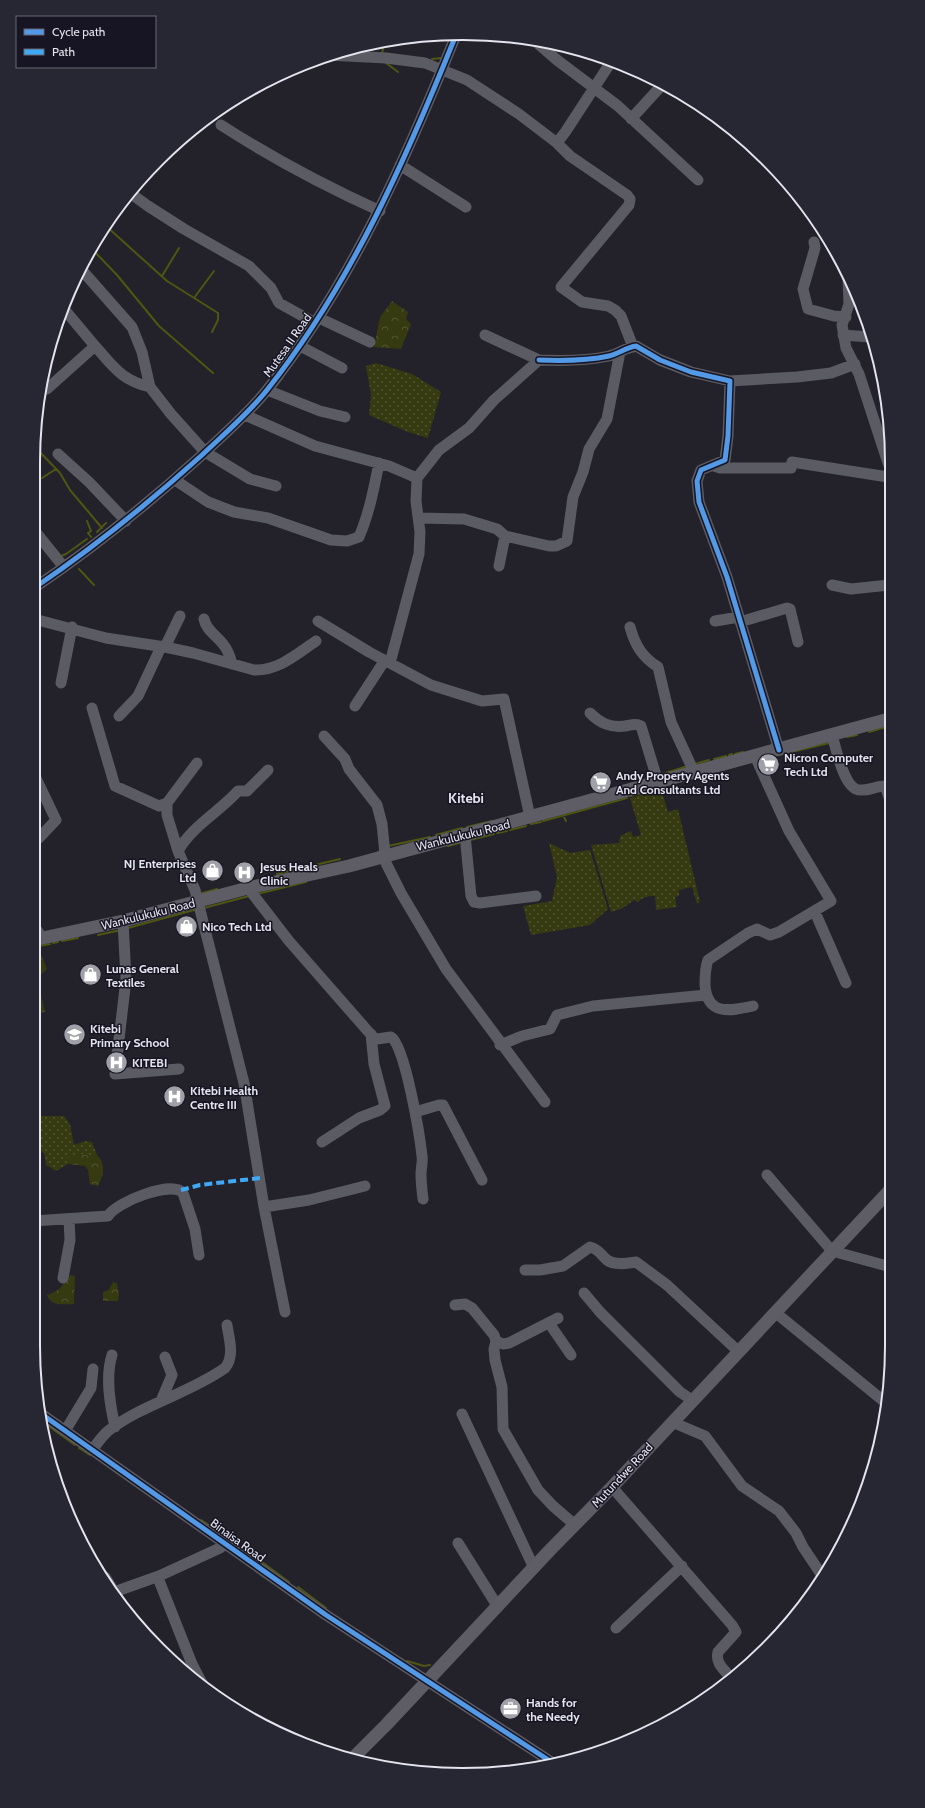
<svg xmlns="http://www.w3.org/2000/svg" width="925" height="1808" font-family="Cabin,sans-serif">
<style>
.grass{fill:url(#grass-dots)}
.forest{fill:url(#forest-crowns)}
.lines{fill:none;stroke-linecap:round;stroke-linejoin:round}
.stream{stroke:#4f5611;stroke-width:2}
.minor{stroke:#5b5b64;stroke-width:11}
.major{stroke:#5e5d66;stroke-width:13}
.quiet{stroke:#3fa9f5;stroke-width:4;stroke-dasharray:8 4;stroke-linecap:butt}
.cycleway-casing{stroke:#171523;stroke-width:8}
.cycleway{stroke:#5399e6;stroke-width:5}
.labels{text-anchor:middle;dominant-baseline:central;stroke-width:3;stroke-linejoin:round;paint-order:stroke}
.street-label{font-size:12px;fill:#e4e4ee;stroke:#171523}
.poi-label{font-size:12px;font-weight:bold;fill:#e4e4ee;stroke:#171523;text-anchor:start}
.quarter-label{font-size:14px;font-weight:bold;fill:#e4e4ee;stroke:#171523}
.rim{fill:none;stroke:#e4e4ee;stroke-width:2}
</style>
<defs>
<pattern id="grass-dots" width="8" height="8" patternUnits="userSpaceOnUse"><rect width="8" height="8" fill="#363a10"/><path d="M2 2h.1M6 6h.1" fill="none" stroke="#535633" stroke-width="1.8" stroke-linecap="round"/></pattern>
<pattern id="forest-crowns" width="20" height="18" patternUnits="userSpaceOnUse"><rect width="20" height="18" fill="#363a10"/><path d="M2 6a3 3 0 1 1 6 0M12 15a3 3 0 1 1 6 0" fill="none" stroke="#535633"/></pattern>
</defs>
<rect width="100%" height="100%" fill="#23222a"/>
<path class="grass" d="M376,363L412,374L441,392L428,438L408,432L369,415L371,395L366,366Z
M661,789L668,812L678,809L700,902L697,904L692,887L679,890V896L675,897L677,907L656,910L655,896C649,896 642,897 638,902L634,900L623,908L611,912L591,845L619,843L620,836L631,831L633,837L641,835L630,798Z
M549,843L570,853L590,850L608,909L590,925L531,935L523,906L552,901L557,877Z
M39,1116H64L70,1124L74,1145L85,1141L92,1142L98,1157L78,1154L66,1159L68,1164L56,1171L46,1165L45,1156L43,1152L33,1150V1118Z"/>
<path class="forest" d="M392,301L408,312L406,319L411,324L401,349L374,347L380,317Z
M33,950H39L47,969L37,978L45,1012L33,1014Z
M78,1154L99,1157C106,1167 103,1176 98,1186L90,1184L88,1170L85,1166L68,1164L66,1159L69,1156Z
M70,1275L75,1276L74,1304C64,1304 51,1307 47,1295C59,1291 63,1286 70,1275Z
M113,1282L117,1283L119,1295L118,1301H103V1292L109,1290Z"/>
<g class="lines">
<path class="stream" d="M382,54L384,42
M432,59L442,58
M386,63L398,72
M106,226L167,281L218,313V320L212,332
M92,249L117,275L159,326L213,373
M162,276L179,248
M194,298L214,271
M274,389L283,377
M34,446L60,473L70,490L102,528
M42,478L56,469
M87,521L91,531L88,533L91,537
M97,532L106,523
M61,556L66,554L87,539
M79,569L94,585
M869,732L889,726
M847,737L857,735
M735,754L743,752
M729,755L732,754
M779,755L829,743
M714,759L726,756
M695,764L709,760
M659,775L688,766
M630,796L661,788
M563,815L566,821
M543,821L627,798
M531,824L541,822
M467,827L492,821
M510,830L526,826
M497,833L507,831
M436,835L462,828
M470,840L494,834
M388,846L430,837
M448,846L459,843
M311,866L340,859
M277,874L306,867
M199,894L217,889
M257,894L306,882
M204,908L249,896
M128,928L194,910
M98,935L121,930
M62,941L78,938
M53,943L58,942
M33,947L50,944
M40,1420L75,1445
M79,1448L90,1455
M201,1520L236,1543
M243,1548L289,1582
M298,1587L326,1608
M407,1661L424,1666L430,1665"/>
<path class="minor" d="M535,41L557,60L618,106L698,180
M327,55L386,58L425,63L467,80L519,114L557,143L570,156L627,195L630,199L629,205L561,287L582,302L608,306L615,310L621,316L633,347
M631,119L663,84
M221,125C272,158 325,186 380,211
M557,143L566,131L611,62
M400,165L466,207
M130,193L148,206L184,229L249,266L271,288L279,303L315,323
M814,242L815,248L803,289L808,309L834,316L846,317
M80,268L132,327L142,352L150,387L171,414L205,452L250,479L276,486
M848,279L849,304L842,325L846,348L859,374L888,463
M319,318L370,342
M843,335L870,337
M95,346C114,367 121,380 150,387
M300,346L342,368
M539,360C563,361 586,361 609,356C618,354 627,347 636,346L660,360L691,372L730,381L728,436L725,460L701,470L697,481L699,502L727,577L779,750
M730,381L797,377L831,373L855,364
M47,389L95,346L64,309
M267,390L320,411L345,417
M245,415L315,446L389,466L417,478
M58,454L89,482L126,521
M714,466L720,468H791L792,462L888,477
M175,480L208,502L234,512L268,518L331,540L347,541L359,537C369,514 374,488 379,463
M419,518L464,519L497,529L505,536L549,546H556L567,541L573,497L583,472L589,449L607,419L620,352
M34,530L63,566
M499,566L505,536
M832,585L851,589L889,585
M34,588C93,548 149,503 202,455C224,434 248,414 267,390C351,284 406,159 456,35
M34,619L106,638L165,647L180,616
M204,619C206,630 216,635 223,644C228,650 230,656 232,664
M318,621L369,652L431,685L482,701L504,699L530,817
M715,621L739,617
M740,622L787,608L790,609L798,642
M630,627C635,645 642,657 658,667L671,722L694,772
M165,647L193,653L254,670C278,671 297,654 316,641
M390,663L419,554L420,532L416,501L417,478L439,450L469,428L494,400L539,360L485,335
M61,683L72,627
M355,706L385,660
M92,708L115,786L159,806L167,803
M590,713C600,723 610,728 625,726C631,725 636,723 641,726L658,782
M119,716L138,696L161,647
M832,735C836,748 844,790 860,790C869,791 876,786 885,786L889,797
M324,736L345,759L349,769L377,805L382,824L385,854
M268,770L247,791H238C219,812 192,826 178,851L195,890L244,1083L264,1207L285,1312
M465,835L471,896L474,902L480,903L536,896
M34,840L39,838L56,820L34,774
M178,851L167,815V803L197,763
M382,855L401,893L446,969L545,1102
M248,888L289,941L373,1037L377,1039L391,1037C405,1045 420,1137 422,1156C423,1162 421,1168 421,1174C421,1183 422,1191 423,1199
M815,912L846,983
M123,921L126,979L115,1074L179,1069
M33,924L42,938
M753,1006C730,1011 707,1016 705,985C705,976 705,968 708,960L748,933L757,929L770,935L779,932L831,901L789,831L755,756
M500,1045L522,1036L550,1029L557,1015L593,1006L706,995
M415,1112L439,1105H443L482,1180
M322,1142L359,1118L380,1110L385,1106L374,1064L371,1034
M767,1175L832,1251L891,1267
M264,1207L309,1200L365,1186
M33,1221L108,1216C116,1202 172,1180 183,1193L195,1229L199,1255
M525,1270H540L563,1266L590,1247C599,1249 601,1255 607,1260C615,1266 628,1263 636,1262L667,1285L738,1351
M63,1278L70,1240L69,1219
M584,1293L600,1312L680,1392L692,1400
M455,1305L465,1304L472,1308L494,1335L496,1341L494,1349L495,1360L502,1387L503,1429L538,1490L553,1506L575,1525
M776,1313L886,1403
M549,1323L571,1355
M496,1341L503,1344L509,1343L558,1318
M112,1355C105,1377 110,1405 115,1427
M161,1401L172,1375L165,1357
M40,1413L326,1615L553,1763
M462,1414L534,1568
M672,1422L705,1436L742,1486L779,1511L796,1533L803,1547L823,1577
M65,1431L91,1388L93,1369
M92,1450C97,1444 102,1436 108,1431C143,1404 188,1394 225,1368C235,1356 229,1339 227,1325
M612,1487L732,1625L736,1632L718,1652C715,1664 725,1670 732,1679
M458,1543L498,1607
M99,1573L105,1577L113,1590L117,1591L159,1576
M616,1628L682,1566
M204,1687L192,1664L160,1583L159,1576L220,1548L226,1543"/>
<path class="major" d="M33,940L123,921L248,888L349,866L889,719
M352,1759L386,1725L551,1549L612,1487L891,1189"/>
<path class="quiet" d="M181,1190L200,1185L260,1178"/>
<defs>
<path id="cycleway" d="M539,360C563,361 586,361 609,356C618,354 627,347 636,346L660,360L691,372L730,381L728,436L725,460L701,470L697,481L699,502L727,577L779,750
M34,588C93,548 149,503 202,455C224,434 248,414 267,390C351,284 406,159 456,35
M40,1413L326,1615L553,1763"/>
</defs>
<use href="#cycleway" class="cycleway-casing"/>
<use href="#cycleway" class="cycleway"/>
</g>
<defs>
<symbol id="supermarket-disc" viewBox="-11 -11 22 22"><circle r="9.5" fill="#a0a0a9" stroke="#171523"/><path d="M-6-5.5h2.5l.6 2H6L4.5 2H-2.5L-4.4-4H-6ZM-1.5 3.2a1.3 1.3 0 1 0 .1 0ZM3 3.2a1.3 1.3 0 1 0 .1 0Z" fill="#fff"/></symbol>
<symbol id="shop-disc" viewBox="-11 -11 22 22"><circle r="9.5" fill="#a0a0a9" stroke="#171523"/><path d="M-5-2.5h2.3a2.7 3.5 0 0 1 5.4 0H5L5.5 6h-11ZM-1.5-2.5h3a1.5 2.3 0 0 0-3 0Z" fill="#fff"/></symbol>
<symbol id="hospital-disc" viewBox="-11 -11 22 22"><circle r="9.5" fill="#a0a0a9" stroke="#171523"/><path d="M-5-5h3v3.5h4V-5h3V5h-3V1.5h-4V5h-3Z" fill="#fff"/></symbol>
<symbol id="school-disc" viewBox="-11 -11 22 22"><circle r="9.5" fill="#a0a0a9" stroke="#171523"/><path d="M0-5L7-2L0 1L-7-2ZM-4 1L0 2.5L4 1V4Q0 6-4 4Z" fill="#fff"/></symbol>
<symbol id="office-disc" viewBox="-11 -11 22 22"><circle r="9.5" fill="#a0a0a9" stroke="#171523"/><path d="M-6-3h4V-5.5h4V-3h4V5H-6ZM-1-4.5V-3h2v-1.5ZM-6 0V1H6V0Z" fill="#fff"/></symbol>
</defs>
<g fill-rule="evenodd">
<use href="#supermarket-disc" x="756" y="752" width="25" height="25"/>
<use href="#supermarket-disc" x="588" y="770" width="25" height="25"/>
<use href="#shop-disc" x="200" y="858" width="25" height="25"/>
<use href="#hospital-disc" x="232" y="860" width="25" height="25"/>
<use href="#shop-disc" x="174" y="914" width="25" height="25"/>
<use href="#shop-disc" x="78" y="962" width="25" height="25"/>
<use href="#school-disc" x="62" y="1022" width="25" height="25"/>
<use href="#hospital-disc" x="104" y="1050" width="25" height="25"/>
<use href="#hospital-disc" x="162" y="1084" width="25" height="25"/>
<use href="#office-disc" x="498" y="1696" width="25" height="25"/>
</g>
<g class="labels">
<g class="street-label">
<text transform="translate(287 345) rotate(-55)">Mutesa II Road</text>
<text transform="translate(463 835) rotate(-14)">Wankulukuku Road</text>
<text transform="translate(148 914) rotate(-14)">Wankulukuku Road</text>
<text transform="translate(622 1475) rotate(-47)">Mutundwe Road</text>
<text transform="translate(238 1540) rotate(36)">Binaisa Road</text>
</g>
<g class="poi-label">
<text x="784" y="757">Nicron Computer<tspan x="784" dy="14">Tech Ltd</tspan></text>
<text x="616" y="775">Andy Property Agents<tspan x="616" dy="14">And Consultants Ltd</tspan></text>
<text x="196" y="863" text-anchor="end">NJ Enterprises<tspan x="196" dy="14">Ltd</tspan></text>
<text x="260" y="866">Jesus Heals<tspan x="260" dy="14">Clinic</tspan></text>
<text x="202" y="926">Nico Tech Ltd</text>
<text x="106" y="968">Lunas General<tspan x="106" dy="14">Textiles</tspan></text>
<text x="90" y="1028">Kitebi<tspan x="90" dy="14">Primary School</tspan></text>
<text x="132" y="1062">KITEBI</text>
<text x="190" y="1090">Kitebi Health<tspan x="190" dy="14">Centre III</tspan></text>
<text x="526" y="1702">Hands for<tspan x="526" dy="14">the Needy</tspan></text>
</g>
<g class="quarter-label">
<text x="466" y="798">Kitebi</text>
</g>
</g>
<path d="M0 0H925V1808H0ZM462 40H463A422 422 0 0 1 885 462V1346A422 422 0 0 1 463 1768H462A422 422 0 0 1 40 1346V462A422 422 0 0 1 462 40Z" fill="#272633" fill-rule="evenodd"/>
<path class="rim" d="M462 40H463A422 422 0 0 1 885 462V1346A422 422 0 0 1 463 1768H462A422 422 0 0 1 40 1346V462A422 422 0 0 1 462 40Z"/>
<rect x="16" y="16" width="140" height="52" fill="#171523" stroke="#696874"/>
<rect x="24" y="29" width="20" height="6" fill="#5399e6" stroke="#696874"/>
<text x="52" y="36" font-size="12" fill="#e4e4ee">Cycle path</text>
<rect x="24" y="49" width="20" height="6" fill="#3fa9f5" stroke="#696874"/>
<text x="52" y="56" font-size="12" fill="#e4e4ee">Path</text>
</svg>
